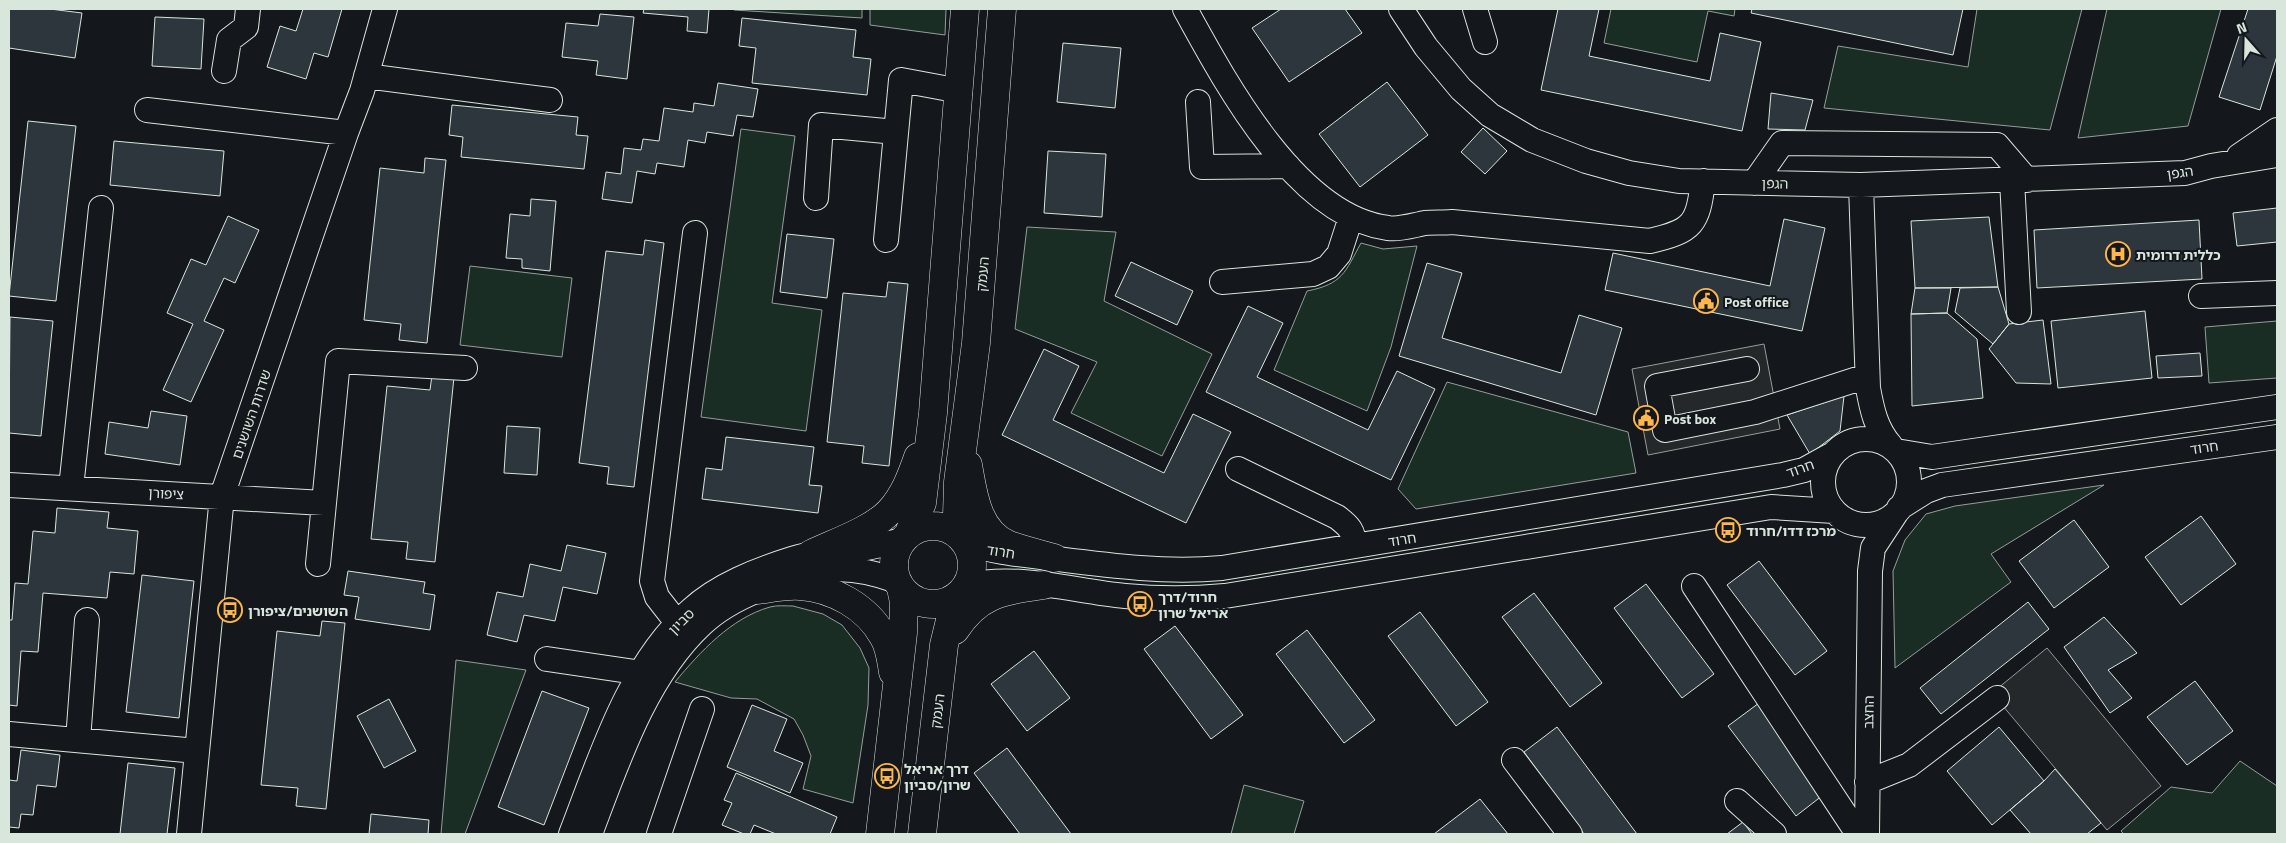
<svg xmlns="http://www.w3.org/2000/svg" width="2286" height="843" font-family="'Titillium Web','Noto Sans Hebrew',sans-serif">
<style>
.green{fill:#1a2d24;stroke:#939e99}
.parking{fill:#24282b;stroke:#939e99}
.building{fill:#2c363c;stroke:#d8e6dc}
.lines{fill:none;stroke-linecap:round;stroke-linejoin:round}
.minor-casing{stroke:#d8e6dc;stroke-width:26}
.major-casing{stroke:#d8e6dc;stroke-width:29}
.minor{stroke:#14181c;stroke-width:24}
.major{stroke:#14181c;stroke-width:28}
.labels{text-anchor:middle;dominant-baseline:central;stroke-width:4;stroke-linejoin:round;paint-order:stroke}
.street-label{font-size:14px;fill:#d8e6dc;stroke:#14181c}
.poi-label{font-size:14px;font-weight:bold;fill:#d8e6dc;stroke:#14181c;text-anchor:start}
</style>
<rect width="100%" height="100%" fill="#14181c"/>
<path class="green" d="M734,9H862V18L734,10Z
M870,9H946L945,35L870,25Z
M1611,9H1735L1734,16L1708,11L1697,62L1604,43Z
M1977,9H2082L2050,130L1824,108L1838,46L1968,67Z
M2107,9H2221L2188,126L2078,138Z
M741,129L795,136L772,303L822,310L806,431L701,417Z
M1027,227L1116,232L1104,301L1212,354L1162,456L1071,413L1097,362L1015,329Z
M1361,243L1383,249L1417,246L1391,347L1367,411L1274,370L1307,291C1343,284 1345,272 1361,243Z
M470,266L572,278L562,357L460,345Z
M2277,321V378L2209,383L2205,327Z
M1447,382L1628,432L1636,473L1416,509L1398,489Z
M2104,485L1991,554L2011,582L1895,668L1893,571L1905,540L1926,514L1955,506Z
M793,606L823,614L842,625L860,648L869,668L868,705L853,803L803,789L811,756L803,735L794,719L757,699L731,698L675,682C700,652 731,618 770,607C777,605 786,606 793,606Z
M456,660L526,670L465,834H441Z
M2240,761L2277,786V834H2124L2121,831L2171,787L2212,793Z
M1244,785L1304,801L1294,834H1231Z"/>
<path class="parking" d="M1764,344L1780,429L1648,455L1632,369Z
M2047,648L2161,786L2107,830L1992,693Z"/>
<path class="building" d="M9,9H50L82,13L75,58L9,48Z
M303,9H342L328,57L314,53L306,79L267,67L280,26L296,31Z
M644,9H709L707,33L687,31L688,17L643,13Z
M1281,9H1345L1362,33L1289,82L1252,28Z
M1558,9H1599L1589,56L1710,81L1720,33L1761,42L1742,131L1541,90Z
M1752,9H1963L1953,55L1751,13Z
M2248,9H2277V56L2260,110L2219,97Z
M600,14L634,17L627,79L596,75L598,61L562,57L566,23L598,26Z
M155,17L204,19L201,69L152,66Z
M742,18L856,30L853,57L871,59L867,95L752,83L756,48L739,46Z
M1063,43L1121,48L1115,108L1057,102Z
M1387,82L1428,135L1360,187L1319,134Z
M718,83L758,89L753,117L737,115L733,136L707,132L705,143L688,140L684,167L657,163L655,174L637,171L632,203L602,199L606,172L621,174L624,148L641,150L643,139L659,141L664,108L693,112L694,103L714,106Z
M1771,93L1813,100L1805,130L1768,129Z
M452,105L578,117L576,135L588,136L584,169L461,157L463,137L449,135Z
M28,121L76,126L56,301L9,296Z
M1483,128L1507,151L1485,174L1461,152Z
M114,141L224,151L220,196L110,185Z
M1048,151L1106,154L1102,217L1044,213Z
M425,158L446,160L427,343L399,340L401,324L364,320L380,168L424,173Z
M531,199L556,201L550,271L522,268V259L506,258L510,214L530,216Z
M2277,208V242L2237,246L2233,213Z
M228,216L259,230L235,283L224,278L204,321L224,330L191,402L163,390L193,324L167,313L191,259L206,265Z
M1989,217L1998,287L1915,288L1911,221Z
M1784,219L1825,228L1802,331L1605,290L1613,253L1770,286Z
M2199,220L2202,279L2037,288L2034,230Z
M787,234L834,239L827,298L780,292Z
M645,240L664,243L634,487L607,484L609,467L579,463L606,251L643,255Z
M1131,262L1193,291L1177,325L1115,296Z
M1427,263L1462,273L1442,338L1561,373L1579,315L1622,328L1596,415L1399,356Z
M888,282L908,284L889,466L862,463L864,446L827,442L843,293L886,297Z
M1998,287L2009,324L1993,344L1955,312L1960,288Z
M1915,288H1951L1947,313L1911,314Z
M1248,306L1283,323L1257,377L1368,430L1397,371L1435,389L1391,480L1206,392Z
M2145,311L2152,378L2058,388L2051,321Z
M1947,313L1977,339L1983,398L1912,406L1911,314Z
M10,317L53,321L41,436L9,433Z
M2043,320L2051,384L2016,383L1989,349L2009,324Z
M1044,349L1079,366L1053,420L1164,473L1193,414L1231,432L1186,523L1002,435Z
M2200,353L2202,376L2158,378L2156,356Z
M432,375L454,377L435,562L406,559L408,542L371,539L387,386L430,390Z
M1844,396L1840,431L1810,454L1787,415Z
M151,411L187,416L180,465L105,454L109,422L148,428Z
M507,426L540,428L537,475L504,473Z
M726,437L814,447L809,485L822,486L818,513L702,499L706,468L722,470Z
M57,508L109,512L107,528L138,531L134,574L110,572L107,598L43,593L38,652L21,651L17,706L9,705V620H12L15,583L28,584L33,531L55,533Z
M2201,516L2236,564L2181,605L2145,557Z
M2074,520L2109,567L2054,608L2019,561Z
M567,545L606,553L597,594L563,587L555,621L524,615L517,642L487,635L497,592L523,597L530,564L561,571Z
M1759,561L1827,651L1795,675L1727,585Z
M348,571L425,582L423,593L435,595L430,630L355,619L359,597L344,595Z
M142,575L194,581L179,718L126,712Z
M1646,584L1714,674L1682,698L1614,608Z
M1534,593L1602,683L1570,707L1502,617Z
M2028,602L2049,629L1941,714L1920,688Z
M1420,612L1488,702L1456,726L1388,636Z
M2104,617L2137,653L2108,670L2132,698L2110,713L2064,647Z
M322,621L345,623L326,809L296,806L298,788L261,785L277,631L320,636Z
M1175,626L1243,715L1211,739L1144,649Z
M1307,630L1375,720L1344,743L1276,654Z
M1034,651L1070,698L1027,731L991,684Z
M2195,681L2233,731L2187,765L2147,717Z
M542,691L589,708L544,825L498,807Z
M389,699L416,751L384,768L357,716Z
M1759,703L1827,792L1796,816L1728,726Z
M752,705L787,719L774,751L803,763L790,793L727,767Z
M1557,727L1637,834H1584L1524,752Z
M1999,727L2044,781L1992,825L1947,771Z
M1007,748L1071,834H1020L974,773Z
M21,750L60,755L56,787L37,785L33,815L21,814L19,828L9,827V780L17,781Z
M128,763L175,768L167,834H120Z
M2055,769L2101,823L2087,834H2031L2010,810L2044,781Z
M736,773L837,817L830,834H776L754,825L750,834H744L722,825L732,803L724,800Z
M1480,799L1508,834H1434Z
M371,814L429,820L428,834H369Z
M1743,822L1752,834H1727Z"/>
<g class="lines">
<defs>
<path id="minor" d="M1185,9C1225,82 1297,217 1388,228C1399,230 1414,225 1425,223C1434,222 1443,223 1452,222L1650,241C1693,231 1698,224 1703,181
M1401,9L1426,47L1461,89L1490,115L1532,140L1586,161L1629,173L1679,181L1861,185L2185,173L2211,166L2277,155
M1475,9L1485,42
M224,71L229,40L246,27L248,9
M366,76L550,100
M1198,102L1202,167L1288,166
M147,110L346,133
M2239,156L2277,130
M2012,180L2019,312
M1754,183L1782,143L1997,145L2027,180
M1861,185L1868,388C1872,410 1876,429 1891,446
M816,198L821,125L896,132
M886,240L901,80L960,91
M1222,282L1313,274L1328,267L1339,254L1351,217
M2201,296L2277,293
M1747,369L1657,386L1665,430L1755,412L1867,376
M1823 482a43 43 0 1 1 86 0a43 43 0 1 1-86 0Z
M1896,451L1932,457L2277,407
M1238,469L1337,517C1349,526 1354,531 1354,546
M9,485L324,503
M71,488L101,208
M1899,508L1926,491L1942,485L2277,437
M966,543C996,553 1026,555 1057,559C1112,566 1166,573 1222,568L1783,475L1804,470L1833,454
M318,564L338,361L465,368
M968,585C1020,574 1073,591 1125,596C1158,599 1192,599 1225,596L1771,507L1834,511
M1694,586L1858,834
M678,624L657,597L652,581L695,233
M547,659L642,673
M9,734L197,751
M78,740L87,620
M1514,760L1570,834
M1867,782L1909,765L1997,698
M1737,801L1774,834
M189,834L222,496L346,133L362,91L385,9
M571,834C600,759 629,664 691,610C718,585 757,570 792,559C814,552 836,551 859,549C874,547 888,543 903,540
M590,834C617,763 645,677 702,624C723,604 755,590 782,581C827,566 852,565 897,581
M659,834L702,709
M1867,834L1870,571L1873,548L1896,513"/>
<path id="major" d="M968,465C973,493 977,532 1009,545C1023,550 1039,554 1054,558
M894 565a39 39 0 1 1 78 0a39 39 0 1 1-78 0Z
M908,535L922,503L933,413L965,9
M961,537L957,516L958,482L976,343L1002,9
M811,554C834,543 872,530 889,512C904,496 911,477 918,457
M758,590C772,588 787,585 800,586C833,588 867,607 883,636C890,647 891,660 893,672
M955,630C979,593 1003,591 1044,585
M880,834L903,633L904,602L901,588
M922,834L944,645L953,608L964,591"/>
</defs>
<use href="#minor" class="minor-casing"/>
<use href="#major" class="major-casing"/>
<use href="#minor" class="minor"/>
<use href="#major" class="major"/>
</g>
<defs>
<symbol id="hospital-ring" viewBox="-11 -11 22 22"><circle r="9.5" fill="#14181c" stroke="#ffb74d" stroke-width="1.5"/><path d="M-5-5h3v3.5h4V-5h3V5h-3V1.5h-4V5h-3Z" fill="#ffb74d"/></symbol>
<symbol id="civic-ring" viewBox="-11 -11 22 22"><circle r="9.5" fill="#14181c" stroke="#ffb74d" stroke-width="1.5"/><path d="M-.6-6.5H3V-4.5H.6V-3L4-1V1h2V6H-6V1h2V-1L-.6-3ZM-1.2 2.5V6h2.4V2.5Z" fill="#ffb74d"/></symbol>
<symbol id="bus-ring" viewBox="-11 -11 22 22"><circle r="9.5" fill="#14181c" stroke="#ffb74d" stroke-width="1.5"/><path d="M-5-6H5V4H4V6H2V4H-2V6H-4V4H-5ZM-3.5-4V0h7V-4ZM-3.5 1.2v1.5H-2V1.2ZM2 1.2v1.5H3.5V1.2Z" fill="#ffb74d"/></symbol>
</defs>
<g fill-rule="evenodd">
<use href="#hospital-ring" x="2104" y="240" width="28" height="28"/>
<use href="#civic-ring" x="1692" y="287" width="28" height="28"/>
<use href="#civic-ring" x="1632" y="404" width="28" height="28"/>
<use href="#bus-ring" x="1714" y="516" width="28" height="28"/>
<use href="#bus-ring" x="1126" y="590" width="28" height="28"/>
<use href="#bus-ring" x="216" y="596" width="28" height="28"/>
<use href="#bus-ring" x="873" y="762" width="28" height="28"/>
</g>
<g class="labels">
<g class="street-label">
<text transform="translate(2180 172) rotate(-8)">הגפן</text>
<text transform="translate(1775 183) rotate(1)">הגפן</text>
<text transform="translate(982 274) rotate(-85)">העמק</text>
<text transform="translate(251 414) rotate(-71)">שדרות השושנים</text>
<text transform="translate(2204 447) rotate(-8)">חרוד</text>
<text transform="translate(1800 468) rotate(-20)">חרוד</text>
<text transform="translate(166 493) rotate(3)">ציפורן</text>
<text transform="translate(1402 539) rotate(-9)">חרוד</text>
<text transform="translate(1001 551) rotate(9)">חרוד</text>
<text transform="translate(681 621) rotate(-45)">סביון</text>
<text transform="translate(937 711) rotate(-83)">העמק</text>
<text transform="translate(1868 712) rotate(-89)">החצב</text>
</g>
<g class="poi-label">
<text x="2136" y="254">כללית דרומית</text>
<text x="1724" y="301">Post office</text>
<text x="1664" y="418">Post box</text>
<text x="1746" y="530">מרכז דדו/חרוד</text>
<text x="1158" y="596">חרוד/דרך<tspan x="1158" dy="16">אריאל שרון</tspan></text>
<text x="248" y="610">השושנים/ציפורן</text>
<text x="904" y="768">דרך אריאל<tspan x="904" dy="16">שרון/סביון</tspan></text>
</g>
</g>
<rect width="2286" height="843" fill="none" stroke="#d8e6dc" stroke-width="20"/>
<g transform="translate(2246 40) rotate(340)" stroke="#14181c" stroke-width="4" paint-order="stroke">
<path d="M0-4L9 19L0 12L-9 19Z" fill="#d8e6dc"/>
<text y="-8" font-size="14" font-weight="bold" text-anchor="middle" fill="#d8e6dc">N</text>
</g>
</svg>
